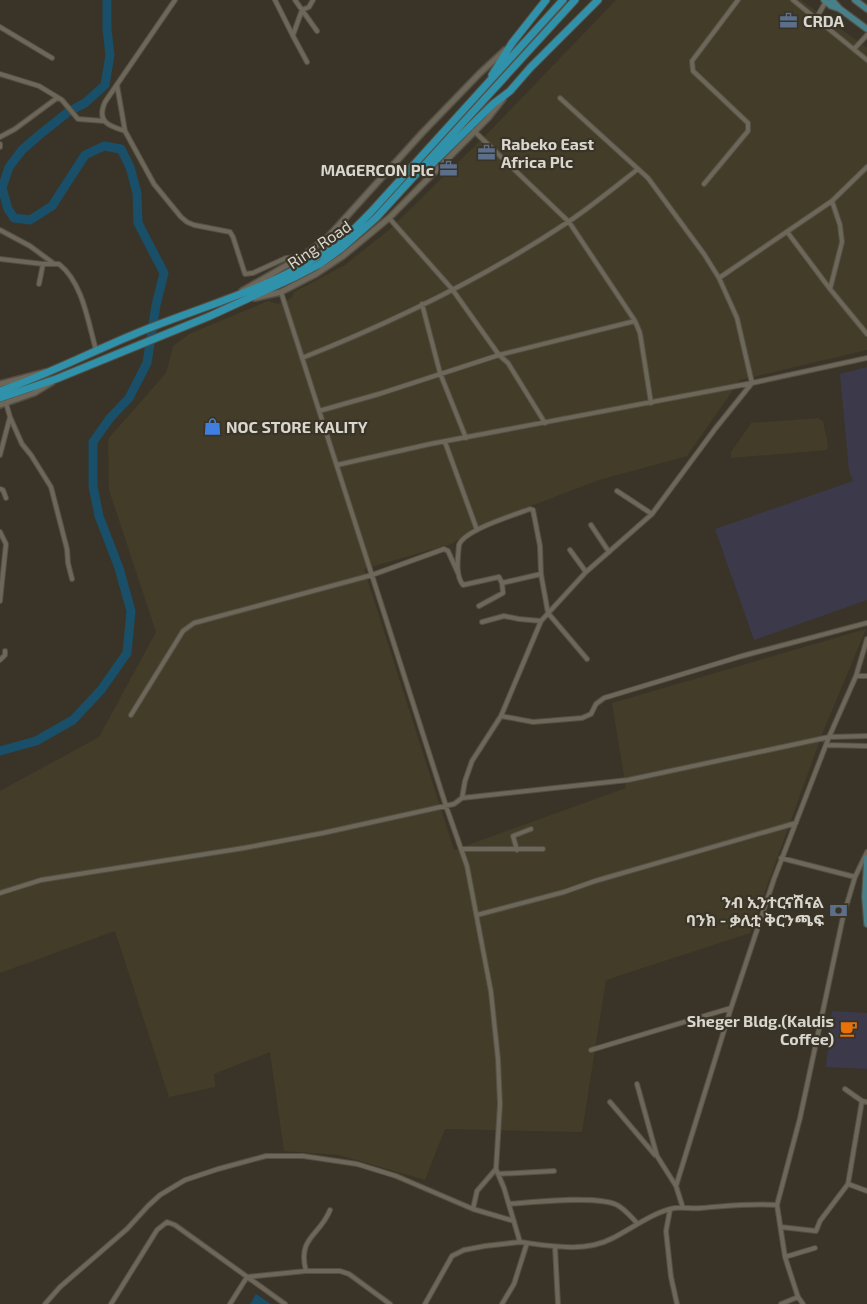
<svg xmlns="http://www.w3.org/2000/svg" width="867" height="1304" font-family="'Exo 2','Noto Sans Ethiopic',sans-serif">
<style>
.commercial{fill:#3c394a}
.built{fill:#433c28}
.water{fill:#194f68}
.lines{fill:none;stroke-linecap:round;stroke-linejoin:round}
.river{stroke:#194f68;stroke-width:9}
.street-casing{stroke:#544f44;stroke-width:6}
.secondary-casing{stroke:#544f44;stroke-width:8}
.primary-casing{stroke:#544f44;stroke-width:8}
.highway-casing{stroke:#544f44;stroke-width:9}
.street{stroke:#6d6759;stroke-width:4}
.secondary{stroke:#6d6759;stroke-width:5}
.primary{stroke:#48808a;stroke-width:5.5}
.highway{stroke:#2f91aa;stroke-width:7}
.labels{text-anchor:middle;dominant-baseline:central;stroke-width:4.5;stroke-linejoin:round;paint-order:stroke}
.poi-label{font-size:16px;font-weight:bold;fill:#d9d6ce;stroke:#393427;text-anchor:start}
.street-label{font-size:16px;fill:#d9d6ce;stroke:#393427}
</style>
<rect width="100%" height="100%" fill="#393427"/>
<path class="commercial" d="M867,367V600L754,640L715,529L853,481L849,471L840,374Z
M832,1011L867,1013V1069L826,1067Z"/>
<path class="built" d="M616,0H801L867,48V350L740,380L687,456L599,480L484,524L451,544L364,569L454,850L626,788L612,703L866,629L823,732L750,933L606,980L582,1132L445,1129L425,1180L339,1155L284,1151L270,1052L214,1074L215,1087L169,1097L115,931L0,973V791L99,737L156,632L109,490L108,439L166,373L173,346L189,334L268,301L277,304L292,298L294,292L345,265L390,229L486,135Z
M818,418L823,421L828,445L827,450L731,458V452L751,423Z"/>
<path class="water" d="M256,1294L271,1304H250Z"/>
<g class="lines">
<path class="river" d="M0,751L36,741L73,720L101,690L127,653L131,611L119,568L99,516L93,486V442L110,418L129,398L147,363L156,305L164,273L138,223L137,193L130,167L121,149L104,146L85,155L52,206L30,220L14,218L8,209L2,188L9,167L22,150L38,136L68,112L85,103L105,85L110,55L107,29V0"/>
<defs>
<path id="street" d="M175,0L105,102C96,122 109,126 125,131L154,184L181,217L187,222L194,225L230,232L233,237L245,274L253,273L286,258L301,257
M275,0L293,36L307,62
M295,0L317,31
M793,0L867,60
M816,19L826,1
M0,27L52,58
M293,35L302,10L309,7L313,0
M854,49L867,35
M0,74L39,86L62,100L78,119L104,121
M117,85L125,131
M0,137L15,129L57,98
M0,144V147
M704,184L748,131V123L693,71L692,61L738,0
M389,218L452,289L499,355L508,363L545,423
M0,230L30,246L53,263
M788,233L830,289L867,334
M0,259L43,264H59C83,283 88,322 96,350
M719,278L832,201L867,167
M39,284L43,264
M830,289L842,242L840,225L832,201
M281,292L446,806L467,866L491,992L498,1059L500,1104L496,1169L504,1188L520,1242L485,1246L464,1250L452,1256L425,1304
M422,304L440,373L466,438
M635,321L640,333L651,403
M302,358C393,322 487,276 568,222C592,206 615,187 638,169
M319,411L379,394L499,355L635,321L569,222L474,131
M10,417L22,444L31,455L51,487L67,549L68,563L72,579
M445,442L477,530
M0,455L10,417L6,403
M337,465L430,444L752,383L867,358
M0,489L3,490L6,498
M617,491L652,514
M591,525L609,552
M0,532L6,544L0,601
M570,550L586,572
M541,574L502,583L499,577L463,585C455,575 458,557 459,545C464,530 514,515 530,509L533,510L540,546L541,574L548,613L587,659
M479,606L503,593L502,583
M482,622L504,616L519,619L541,621
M0,660L5,655V651
M856,676H867
M131,715L183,631L194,623L372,575L444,549L448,551L458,573
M501,716L533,722L582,718L591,714L596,704L604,698L742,656L867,623
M826,745L867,746
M462,798L628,780L829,737L867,736
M462,849H543
M517,850L513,836L531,829
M781,858L855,877
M0,893L41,880L244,848L323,833L454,804L462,798L465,781L472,761L501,716L541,621L586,572L652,514L715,429L752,383L737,318L719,278L704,254L648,178L560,98
M477,915L564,892L595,881L796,823
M591,1050L731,1008
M637,1084L657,1156L676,1186
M845,1089L862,1101
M610,1102L655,1155
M498,1174L554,1171
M848,1184L867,1191
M509,1204C532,1202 599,1195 617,1205C625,1209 631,1217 637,1223
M683,1208L676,1186L731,1008L774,879L829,737L856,676L867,639
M473,1209L477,1191L496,1169
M330,1210C320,1236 297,1237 306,1271H340L349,1274L390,1304
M670,1210L666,1231L671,1277L677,1304
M781,1227L816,1231L820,1221L848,1184L862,1101L867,1102
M520,1242C551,1246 585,1253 613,1238C631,1229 655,1211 675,1208C683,1207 693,1209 701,1208C727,1206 752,1203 777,1205
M555,1247L558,1304
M785,1257L815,1248
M45,1304L60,1287L127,1229L148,1206L160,1195L185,1180L218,1169L266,1156H303L357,1164L396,1176L473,1209L514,1221
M111,1304L157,1230L167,1222L175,1225L285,1304
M230,1304L247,1277L306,1271
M502,1304L514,1284L527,1243
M781,1304L798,1297
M803,1304L798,1297L785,1257L777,1205L800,1118L843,917L855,877L867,852"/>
<path id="secondary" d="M242,291L301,257L328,237L422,133L480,73L505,50
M255,298L281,292L316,274L343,256L389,218L488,118L503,99
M0,384L45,372
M0,405L34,393L52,382"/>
<path id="primary" d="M824,0L831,6L840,9
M832,0L840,9L867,29
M855,0L867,9
M867,858L865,897L867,924"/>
<path id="highway" d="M492,75L512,43L546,0
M430,166L493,104L510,91L530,68L598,0
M0,391C47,375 91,352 137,333C202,306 281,286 338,243C350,234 360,223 371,212L563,0
M0,398L56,379L210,316L297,276L320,264L342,248L376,218L575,0"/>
</defs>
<use href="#street" class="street-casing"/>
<use href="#secondary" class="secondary-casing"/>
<use href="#primary" class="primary-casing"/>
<use href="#highway" class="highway-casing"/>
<use href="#street" class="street"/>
<use href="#secondary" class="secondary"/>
<use href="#primary" class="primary"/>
<use href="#highway" class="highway"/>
</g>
<defs>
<symbol id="office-bare" viewBox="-9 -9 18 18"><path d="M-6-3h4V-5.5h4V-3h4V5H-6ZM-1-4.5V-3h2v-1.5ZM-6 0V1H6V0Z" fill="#5c6f8a" stroke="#393427" stroke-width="2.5" paint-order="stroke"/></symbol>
<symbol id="shop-bare" viewBox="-9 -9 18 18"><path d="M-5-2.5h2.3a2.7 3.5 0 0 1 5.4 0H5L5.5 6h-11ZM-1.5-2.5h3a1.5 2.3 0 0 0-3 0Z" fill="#3f7fe0" stroke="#393427" stroke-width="2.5" paint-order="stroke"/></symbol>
<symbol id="bank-bare" viewBox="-9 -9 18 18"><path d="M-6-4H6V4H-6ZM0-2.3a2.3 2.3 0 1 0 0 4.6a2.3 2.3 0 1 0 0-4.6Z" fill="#5c6f8a" stroke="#393427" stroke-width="2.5" paint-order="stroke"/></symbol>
<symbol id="cafe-bare" viewBox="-9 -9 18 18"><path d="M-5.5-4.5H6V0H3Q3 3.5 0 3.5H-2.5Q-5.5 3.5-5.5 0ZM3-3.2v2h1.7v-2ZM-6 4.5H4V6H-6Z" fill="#e8710a" stroke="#393427" stroke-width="2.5" paint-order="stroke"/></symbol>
</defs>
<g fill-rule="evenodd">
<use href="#office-bare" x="776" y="8" width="25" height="25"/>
<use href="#office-bare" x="474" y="140" width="25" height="25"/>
<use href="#office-bare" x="436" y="156" width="25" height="25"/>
<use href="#shop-bare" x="200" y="414" width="25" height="25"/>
<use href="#bank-bare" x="826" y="898" width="25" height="25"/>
<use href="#cafe-bare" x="836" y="1016" width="25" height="25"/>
</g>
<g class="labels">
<g class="poi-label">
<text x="803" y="20">CRDA</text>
<text x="501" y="143">Rabeko East<tspan x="501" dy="18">Africa Plc</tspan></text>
<text x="434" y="169" text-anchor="end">MAGERCON Plc</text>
<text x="226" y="426">NOC STORE KALITY</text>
<text x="824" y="901" text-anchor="end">ንብ ኢንተርናሽናል<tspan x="824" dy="18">ባንክ - ቃሊቲ ቅርንጫፍ</tspan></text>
<text x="834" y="1020" text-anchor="end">Sheger Bldg.(Kaldis<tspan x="834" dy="18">Coffee)</tspan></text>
</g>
<g class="street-label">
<text transform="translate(319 244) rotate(-34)">Ring Road</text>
</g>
</g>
</svg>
